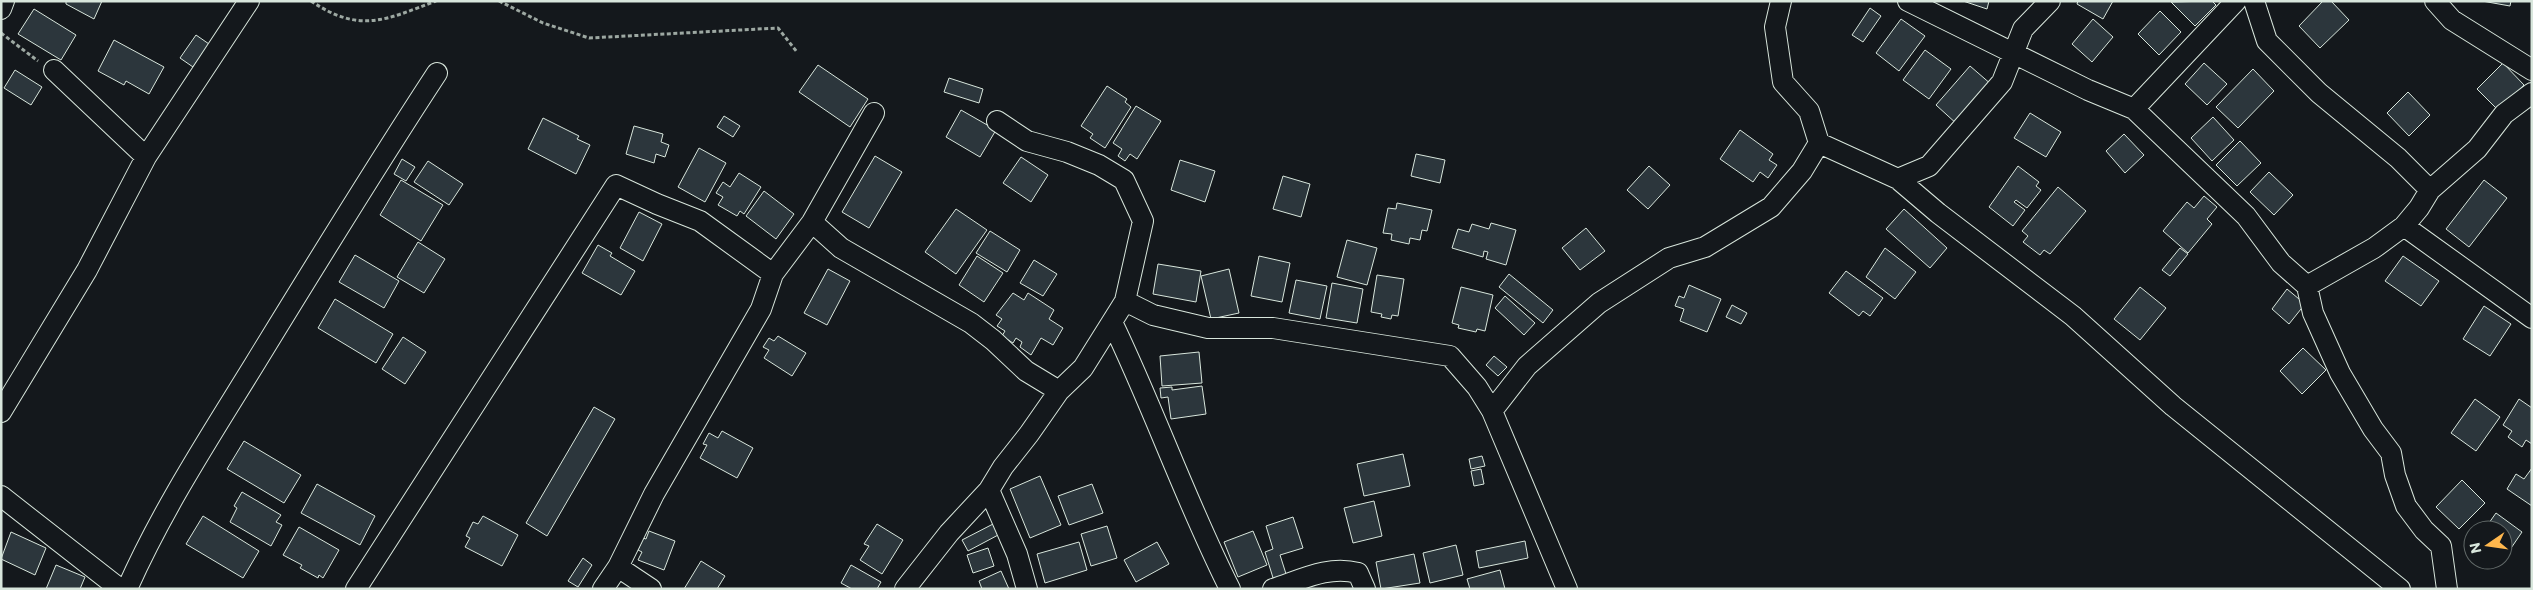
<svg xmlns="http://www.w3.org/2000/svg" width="2533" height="590" font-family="Commissioner,sans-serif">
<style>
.building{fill:#2c363c;stroke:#d8e6dc}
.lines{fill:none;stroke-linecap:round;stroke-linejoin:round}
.minor-casing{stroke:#d8e6dc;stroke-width:22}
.path{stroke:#9da8a2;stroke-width:3;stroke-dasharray:4 2.5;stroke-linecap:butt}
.minor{stroke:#14181c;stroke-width:20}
</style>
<rect width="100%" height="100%" fill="#14181c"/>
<path class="building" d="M102,1L94,19L66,4V1Z
M1963,1H1989L1987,9Z
M2078,1H2113L2103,19L2077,4Z
M2212,1L2216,5L2195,26L2171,2Z
M2323,1H2331L2349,20L2320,48L2299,26Z
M2482,1H2511L2510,6Z
M1870,8L1881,16L1863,42L1852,35Z
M34,9L76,35L61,60L18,34Z
M2160,11L2181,32L2159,55L2138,34Z
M1901,19L1925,36L1899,71L1876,53Z
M2093,19L2113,37L2092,62L2072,44Z
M196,35L209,44L193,67L180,58Z
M114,40L164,67L149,94L126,81L124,85L98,71Z
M1925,50L1951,69L1929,99L1903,80Z
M2204,63L2227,84L2207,105L2185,84Z
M2503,63L2524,85L2498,110L2477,89Z
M818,65L868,99L850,127L799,92Z
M1970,66L1992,85L1958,125L1936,105Z
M2253,69L2274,91L2238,128L2216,107Z
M15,70L42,87L31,105L4,88Z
M949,78L983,89L979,103L944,92Z
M1107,86L1127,99L1125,102L1131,107L1105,148L1090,138L1093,134L1081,126Z
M2408,92L2430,115L2409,136L2387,113Z
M1136,106L1161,121L1137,159L1130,154L1125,161L1118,156L1122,149L1113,143Z
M961,110L996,130L980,157L946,137Z
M2030,113L2061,132L2046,157L2014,138Z
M724,116L740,126L733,137L717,127Z
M2213,117L2234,140L2212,161L2191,138Z
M543,118L579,136L577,139L590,145L576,174L528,149Z
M634,126L663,134L661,142L669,145L665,157L656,154L654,163L626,154Z
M1740,130L1773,154L1769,160L1777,165L1768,178L1760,172L1753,182L1720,159Z
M2124,134L2144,155L2125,173L2106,151Z
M2240,141L2261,163L2237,186L2216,165Z
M699,148L726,163L705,202L678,187Z
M1416,154L1445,160L1440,183L1411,176Z
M875,156L902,172L869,228L842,212Z
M1021,157L1048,175L1031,202L1003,183Z
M402,159L415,167L406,181L394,174Z
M1180,160L1215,171L1205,202L1171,190Z
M428,161L463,184L449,205L414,182Z
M1649,166L1670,185L1648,209L1627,190Z
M2018,166L2039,182L2036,186L2041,190L2027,208L2016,200L2014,202L2025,210L2013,226L1989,207Z
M2269,172L2293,195L2274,215L2250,192Z
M739,173L761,187L744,214L740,211L737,216L718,205L723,197L716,193L723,182L730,187Z
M1283,176L1310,184L1301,217L1273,209Z
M401,180L443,205L421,241L380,215Z
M2484,180L2507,198L2469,247L2446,229Z
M2058,187L2086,211L2050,254L2044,250L2040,255L2023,242L2028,236L2022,231Z
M764,191L794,214L776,239L746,216Z
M2204,196L2217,207L2207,219L2212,224L2188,253L2163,231L2187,202L2194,208Z
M1397,203L1432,210L1427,231L1422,230L1420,240L1410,238L1409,244L1391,240L1392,234L1383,233L1388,208L1396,209Z
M956,209L987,230L956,274L925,252Z
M1904,209L1947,248L1930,268L1886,229Z
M639,212L662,224L643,261L620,248Z
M1491,223L1516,230L1506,265L1486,259L1488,252L1484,251L1483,257L1452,248L1458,229L1469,232L1472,224L1489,229Z
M1586,228L1605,251L1580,270L1562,248Z
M990,231L1020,250L1007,272L976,253Z
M1347,240L1377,248L1367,285L1337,277Z
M418,242L445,259L424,293L397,277Z
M598,245L612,253L610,256L635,271L621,295L582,273Z
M1885,248L1916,272L1895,299L1866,277Z
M2180,248L2188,254L2170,276L2162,270Z
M355,255L399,281L384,308L339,282Z
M977,256L1003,273L984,302L959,285Z
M1259,256L1290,263L1282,302L1251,296Z
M2403,256L2439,281L2421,306L2385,281Z
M1034,260L1057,274L1043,296L1020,283Z
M1158,264L1201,271L1196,302L1153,294Z
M828,269L850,281L827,325L804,313Z
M1229,269L1239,313L1211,319L1201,276Z
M1846,271L1883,298L1870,316L1863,311L1859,316L1829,293Z
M1509,274L1553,310L1543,323L1499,287Z
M1377,275L1404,279L1398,316L1392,315L1391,319L1381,317L1382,314L1371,312Z
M1296,280L1327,286L1320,319L1289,313Z
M1332,283L1363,289L1357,323L1326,318Z
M1689,285L1721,299L1707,332L1680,321L1684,309L1675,306L1679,296L1684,298Z
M1461,287L1493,295L1485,331L1477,329L1476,332L1458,328L1459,325L1452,323Z
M2140,287L2166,308L2140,340L2114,319Z
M2287,289L2305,304L2289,324L2272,309Z
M1013,293L1024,300L1028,293L1054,310L1049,319L1063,328L1053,345L1041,338L1031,355L1020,347L1022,342L1016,338L1013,343L1002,336L1005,331L997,326L1002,319L996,315Z
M1505,296L1535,323L1524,335L1495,308Z
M335,299L393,334L376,363L318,328Z
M1732,305L1747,313L1741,324L1726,317Z
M2484,306L2511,324L2490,356L2463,339Z
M778,336L806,353L792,376L764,358L769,350L763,347L769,338L774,341Z
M403,337L426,352L405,384L382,369Z
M2303,348L2326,370L2302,394L2280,371Z
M1199,352L1202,383L1162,386L1160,356Z
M1494,356L1507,367L1498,376L1486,365Z
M1202,386L1206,414L1171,419L1168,397L1161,398L1160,388L1172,387V390Z
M2475,399L2500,417L2476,451L2451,433Z
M2519,399L2532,408V444L2526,440L2522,447L2508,437L2512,431L2503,425Z
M594,407L615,419L547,536L526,523Z
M722,431L753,448L737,478L700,458L707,445L703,444L709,433L718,438Z
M244,441L301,475L284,503L227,469Z
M1403,454L1410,486L1364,496L1357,464Z
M1482,456L1485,466L1471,469L1469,459Z
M2532,468V506L2507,489L2516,474L2524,479Z
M1481,469L1484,484L1474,486L1471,471Z
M1040,476L1061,525L1030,538L1010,489Z
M2462,480L2485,503L2459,529L2436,507Z
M317,484L375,516L360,545L301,513Z
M1092,484L1103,513L1069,525L1058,496Z
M242,492L281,515L276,522L282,525L271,546L230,522L237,508L234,506Z
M1374,501L1382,536L1353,543L1344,508Z
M2496,513L2522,532L2505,557L2503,555V530H2484Z
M203,516L259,551L243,578L186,544Z
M483,516L518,535L502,566L465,547L470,538L466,536L473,522L478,524Z
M1293,517L1303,548L1280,555L1287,577L1274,581L1265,552L1273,549L1266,526Z
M995,523L1000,534L968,551L962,540Z
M877,524L903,540L882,574L860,560L869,546L864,544Z
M1107,526L1117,558L1091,566L1081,534Z
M299,527L339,550L323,578L319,575L318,578L300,568L302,565L283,555Z
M649,531L675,541L664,570L638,560L642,552L638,550L643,538L646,539Z
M1253,531L1267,565L1238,577L1224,542Z
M11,532L46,548L35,575L1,559Z
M1525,541L1528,558L1479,568L1476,551Z
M1079,542L1087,570L1045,583L1037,554Z
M1157,542L1169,564L1136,582L1124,560Z
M1456,545L1463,575L1430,583L1423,553Z
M988,548L994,566L973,573L967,555Z
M1414,554L1420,583L1381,589L1376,562Z
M583,558L592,565L578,587L568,581Z
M701,561L725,576L717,589H684Z
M56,565L85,577L80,589H46Z
M851,565L881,582L877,589H852L841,583Z
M1500,570L1505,589H1470L1467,579Z
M1001,571L1009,589H982L979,581Z"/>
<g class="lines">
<defs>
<path id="minor" d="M1908,1L2088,90L2134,109L2246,216L2281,263L2307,286L2313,313L2340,373L2373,429L2391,453L2395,475L2406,506L2424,530L2441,546L2447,589
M2254,1L2267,41L2319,93L2398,158L2430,190
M2435,1L2452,20L2532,70
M1,9L4,1
M54,70L146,157
M2134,109L2236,1
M1819,143L1898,179L1938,213L2073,316L2173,406L2400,589
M1898,179L1929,166L2002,82L2023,29L2050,1
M812,222L841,248L971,323L993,340L1026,371L1059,391
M2404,226L2532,318
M2307,286L2374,248L2404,226L2419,208L2430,190L2477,149L2504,114L2532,93
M1125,301L1153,315L1208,328H1273L1450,356L1477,387L1492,411L1567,589
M1112,322C1154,409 1186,502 1230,589
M1492,411L1527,366L1599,303L1669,258L1705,247L1771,207L1802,171L1819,143L1809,111L1783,82L1775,27L1781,1
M1,412L87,270L146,157L249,1
M989,490L1017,554L1027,589
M1,496L120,589
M618,567L651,589
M127,589C162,510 209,438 254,365C314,267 374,169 437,73
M356,589L616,185L657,204L700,221L773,274
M603,589L618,567L654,494L761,309L773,274L812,222L874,113
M905,589L949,533L989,490L1003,467L1029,434L1059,391L1083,368L1125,301L1143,221L1124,180L1099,165L1067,152L1027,141L997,121
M1273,589C1301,580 1328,565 1358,573L1365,589"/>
</defs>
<use href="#minor" class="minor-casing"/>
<path class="path" d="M311,1C360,34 385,20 436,1
M499,1L543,23L589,38L778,28L797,52
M1,33L38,61"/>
<use href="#minor" class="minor"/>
</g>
<rect width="2533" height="590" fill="none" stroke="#d8e6dc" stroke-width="5"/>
<g transform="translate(2488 545) rotate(257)"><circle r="24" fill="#14181c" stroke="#626a69"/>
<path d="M0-4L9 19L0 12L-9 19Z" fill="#ffb74d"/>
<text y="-8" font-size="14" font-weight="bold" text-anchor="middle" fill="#d8e6dc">N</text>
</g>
</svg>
